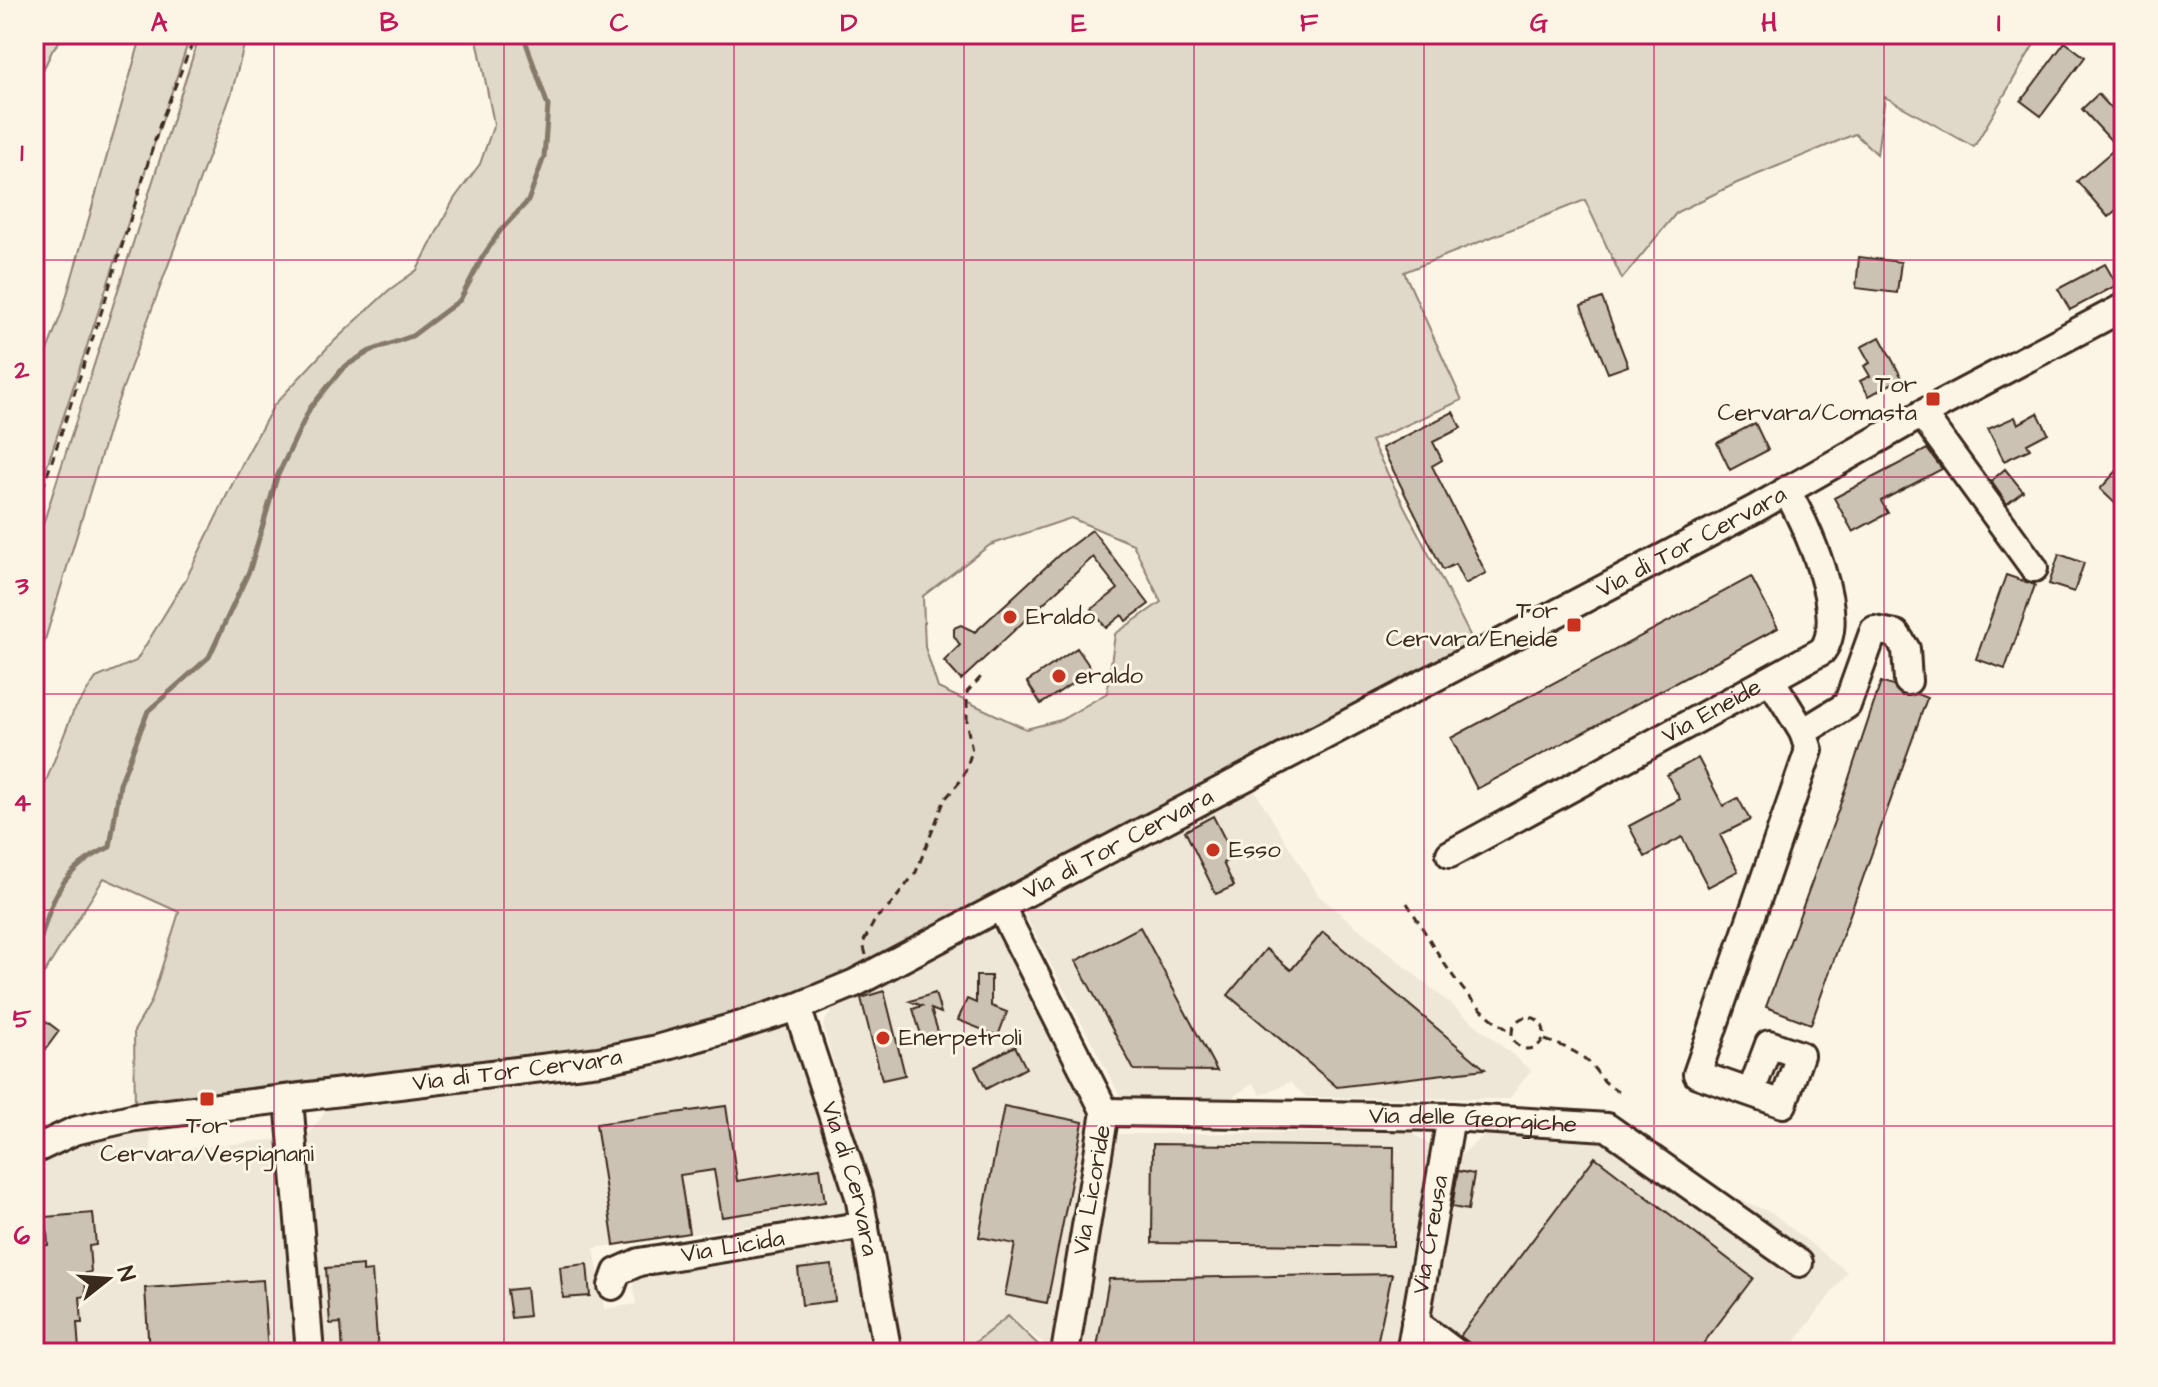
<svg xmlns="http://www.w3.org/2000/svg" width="2158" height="1387" font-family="'Architects Daughter',sans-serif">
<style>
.built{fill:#eee6d6}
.green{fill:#e0d8c8;stroke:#8e8173;stroke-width:2;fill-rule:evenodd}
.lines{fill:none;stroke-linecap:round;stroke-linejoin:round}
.stream{stroke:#85796b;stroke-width:5}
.building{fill:#ccc2b3;stroke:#3b2a1e;stroke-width:2}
.minor-casing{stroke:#3b2a1e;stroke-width:32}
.path{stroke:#3b2a1e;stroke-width:3;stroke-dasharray:8 6;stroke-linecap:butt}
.minor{stroke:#fcf5e5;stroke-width:26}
.grid{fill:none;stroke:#c2185b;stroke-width:2;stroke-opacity:0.55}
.poi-dot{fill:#c8321e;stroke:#fcf5e5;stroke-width:3}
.labels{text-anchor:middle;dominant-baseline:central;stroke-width:6;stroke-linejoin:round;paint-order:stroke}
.poi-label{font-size:24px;fill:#3b2a1e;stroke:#fcf5e5;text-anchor:start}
.street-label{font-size:24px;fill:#3b2a1e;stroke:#fcf5e5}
.neatline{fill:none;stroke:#c2185b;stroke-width:3}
.grid-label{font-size:26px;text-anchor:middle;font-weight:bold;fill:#c2185b}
</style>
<rect width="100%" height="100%" fill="#fcf5e5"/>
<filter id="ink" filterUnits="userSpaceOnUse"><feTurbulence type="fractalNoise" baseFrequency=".0125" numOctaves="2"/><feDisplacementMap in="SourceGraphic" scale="16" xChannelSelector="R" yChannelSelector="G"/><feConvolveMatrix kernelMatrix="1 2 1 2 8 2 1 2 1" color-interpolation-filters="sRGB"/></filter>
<g filter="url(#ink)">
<path class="built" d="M1252,786L1319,896L1531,1070L1509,1099L1306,1097L1290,1082L1261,1095L1253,1083L1231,1098H1121L1022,909Z
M1003,930L1093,1116L1054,1351L1008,1316L962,1353H901L880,1228L823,1025L831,1011L989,931Z
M786,1025L793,1029L839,1164L850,1212L594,1248L604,1309L636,1304L633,1285L637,1275L651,1270L849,1241L861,1245L874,1353H324L307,1136L326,1111L336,1107L572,1074L664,1058Z
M150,1123L151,1153L279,1139L298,1353H34V1162L64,1143Z
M1580,1131L1772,1213L1847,1272L1787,1353H1076L1111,1147L1119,1134L1411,1132L1431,1146L1409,1259L1459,1157L1486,1133Z"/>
<path class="green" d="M34,34H66L53,49L34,89Z
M142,34H191L41,484L34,496V384L62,312Z
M200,34H247L231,95L115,409L34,676V552Z
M476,34H2040L1974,147L1885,97L1877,154L1855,134L1737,183L1677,212L1622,279L1585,200L1404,272L1462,400L1371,441L1475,645L849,975L679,1035L580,1055L135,1110L134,1031L151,1002L179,912L104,878L34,989V812L73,712L96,678L136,661L186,579L244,460L274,405L329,346L389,290L417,270L454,199L480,164L494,124ZM1071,518L1133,544L1161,602L1115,634L1107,693L1061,720L1026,729L938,688L925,647L923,596L990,545Z
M1008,1316L1047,1353H962Z"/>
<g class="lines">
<path class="stream" d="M34,960C52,905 53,873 110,847L120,784L148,711L209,657L250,569L277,477L310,408L344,367L370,351L412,336L460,300L482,258L500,231L528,201L544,157L548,106L523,34"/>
</g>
<path class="building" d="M2065,42L2085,57L2041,116L2021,101Z
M2098,94L2124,122V203L2108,217L2077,181L2117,147L2082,109Z
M1859,257L1901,262L1897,293L1856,288Z
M2105,264L2117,285L2070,310L2058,289Z
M1602,298L1628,366L1608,373L1581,306Z
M1880,337L1902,378L1869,396L1860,381L1870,376L1864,366L1870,363L1861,347Z
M1453,412L1461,428L1433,442L1442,460L1432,466L1486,573L1465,584L1455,564L1443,570L1382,448Z
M2038,413L2048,433L2027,444L2030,449L2004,461L1988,429L2015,417L2018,424Z
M1755,423L1768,450L1730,470L1717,443Z
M1927,449L1942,469L1881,501L1888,513L1853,532L1834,498Z
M2124,463V512L2100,489Z
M2005,469L2023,491L2007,504L1991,481Z
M1092,530L1149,604L1126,621L1122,615L1106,628L1092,609L1118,589L1093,557L961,680L944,661L960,645L954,636V628L961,625L975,632L1060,554Z
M2059,554L2084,563L2074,592L2049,584Z
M2006,575L2035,585L2005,669L1976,659Z
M1751,577L1778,628L1477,789L1451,738Z
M1077,648L1092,670L1041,704L1027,682Z
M1881,682L1893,686L1902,696L1917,694L1927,698L1811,1024L1766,1007L1839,808Z
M1698,758L1723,806L1738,798L1750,820L1720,835L1738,871L1708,887L1682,837L1645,857L1629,826L1680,799L1667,775Z
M1213,816L1234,857L1223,863L1234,886L1216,894L1185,831Z
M1140,927L1217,1071L1134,1070L1076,961Z
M1323,932L1485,1069L1337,1087L1228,995L1266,949L1291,970Z
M976,976H991V1006L1007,1012L998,1036L958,1020L967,999L976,1003Z
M884,991L905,1075L882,1080L861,998Z
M935,993L941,1013L931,1009L939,1035L923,1041L913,1009L922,1006L910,1001Z
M34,1012L59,1031L34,1065Z
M1015,1046L1026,1068L986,1089L975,1067Z
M726,1106L737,1181L820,1168L825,1202L722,1217L714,1170L680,1175L689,1233L614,1245L596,1124Z
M1004,1106L1083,1122L1047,1303L1005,1295L1015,1244L979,1237Z
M1153,1144L1394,1147L1393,1246L1152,1243Z
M1595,1157L1753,1278L1696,1353H1483L1460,1336Z
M1458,1171L1474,1174L1468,1210L1452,1207Z
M93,1213L96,1245L89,1246L91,1272L85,1273L86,1296L80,1297L82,1323H77L79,1350L74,1351V1353H34V1246L48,1245L46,1217Z
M587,1264L590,1296L563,1298L560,1267Z
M363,1265V1272L372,1271L378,1353H343L341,1323L330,1324L326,1268Z
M832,1265L835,1301L802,1305L798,1269Z
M1392,1274L1375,1353H1096L1109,1279Z
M263,1280L268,1353H149L145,1288Z
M526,1288L529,1316L511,1318L507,1290Z"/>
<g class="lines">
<defs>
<g id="minor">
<path d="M1922,414L2034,568"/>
<path d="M1771,680L1803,732L1847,705L1874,630L1896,634L1906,649L1908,681"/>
<path id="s1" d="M1450,854L1822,651C1849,618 1806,523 1786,490"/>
<path d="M1001,907L1105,1112L1065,1353"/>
<path id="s2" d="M797,1007L859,1196L888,1353"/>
<path d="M1751,1092L1769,1044L1800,1055L1783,1104L1697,1074L1809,750L1803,732"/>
<path d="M289,1099L310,1353"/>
<path id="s3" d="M1105,1112L1451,1117L1607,1127L1799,1263"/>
<path id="s4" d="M34,1150L74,1131L135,1117L599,1061L657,1049L738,1026L797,1007L855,983L1755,509L1922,414L2124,307"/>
<path id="s5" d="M612,1286L617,1272L639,1262L865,1225"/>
<path d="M1415,1322L1456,1353"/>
<path id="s6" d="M1410,1353L1451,1117"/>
</g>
</defs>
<use href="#minor" class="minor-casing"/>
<path class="path" d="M34,515L104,304L160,124L196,34
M1407,903C1437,950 1462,1004 1512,1032
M866,955L863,943L876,918L890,906L916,872L945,799L963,778L972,751L967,725V692L981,677
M1512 1033a16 16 0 1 1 32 0a16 16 0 1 1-32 0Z
M1545,1040C1559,1045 1573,1049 1585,1059C1600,1072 1601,1085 1622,1092"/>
<use href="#minor" class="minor"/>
</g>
</g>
<path class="grid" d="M274,34V1353M504,34V1353M734,34V1353M964,34V1353M1194,34V1353M1424,34V1353M1654,34V1353M1884,34V1353M34,260H2124M34,477H2124M34,694H2124M34,910H2124M34,1126H2124"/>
<g class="poi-dot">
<rect x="1925" y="391" width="16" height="16" rx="4"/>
<circle cx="1010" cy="617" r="8"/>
<rect x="1566" y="617" width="16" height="16" rx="4"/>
<circle cx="1059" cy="676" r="8"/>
<circle cx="1213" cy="850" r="8"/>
<circle cx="883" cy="1038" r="8"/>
<rect x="199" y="1091" width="16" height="16" rx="4"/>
</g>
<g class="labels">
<g class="poi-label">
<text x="1917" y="385" text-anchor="end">Tor<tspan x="1917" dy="28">Cervara/Comasta</tspan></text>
<text x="1558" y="611" text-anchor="end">Tor<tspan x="1558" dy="28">Cervara/Eneide</tspan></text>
<text x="1026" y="617">Eraldo</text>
<text x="1075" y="676">eraldo</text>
<text x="1229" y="850">Esso</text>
<text x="899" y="1038">Enerpetroli</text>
<text x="207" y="1126" text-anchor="middle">Tor<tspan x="207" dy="28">Cervara/Vespignani</tspan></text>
</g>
<g class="street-label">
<text stroke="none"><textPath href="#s4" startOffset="1788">Via di Tor Cervara</textPath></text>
<text stroke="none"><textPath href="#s1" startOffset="298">Via Eneide</textPath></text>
<text stroke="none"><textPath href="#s4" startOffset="1140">Via di Tor Cervara</textPath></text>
<text stroke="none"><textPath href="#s4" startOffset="492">Via di Tor Cervara</textPath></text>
<text stroke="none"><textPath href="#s3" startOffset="368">Via delle Georgiche</textPath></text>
<text stroke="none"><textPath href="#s2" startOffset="180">Via di Cervara</textPath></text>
<text transform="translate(1092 1190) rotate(-80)">Via Licoride</text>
<text stroke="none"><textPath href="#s6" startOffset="120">Via Creusa</textPath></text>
<text stroke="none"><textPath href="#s5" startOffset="134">Via Licida</textPath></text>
</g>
</g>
<rect width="2158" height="1387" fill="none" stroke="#fcf5e5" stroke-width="88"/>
<g transform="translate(108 1279) rotate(73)" stroke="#fcf5e5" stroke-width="6" paint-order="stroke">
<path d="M0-6L14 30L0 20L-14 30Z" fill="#3b2a1e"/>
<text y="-12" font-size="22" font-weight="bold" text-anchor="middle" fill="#3b2a1e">N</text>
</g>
<rect x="44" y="44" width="2070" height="1299" class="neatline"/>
<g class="grid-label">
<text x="159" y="31">A</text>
<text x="389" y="31">B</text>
<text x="619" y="31">C</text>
<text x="849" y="31">D</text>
<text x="1079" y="31">E</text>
<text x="1309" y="31">F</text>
<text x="1539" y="31">G</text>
<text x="1769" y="31">H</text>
<text x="1999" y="31">I</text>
<text x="22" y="161">1</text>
<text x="22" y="378">2</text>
<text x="22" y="594">3</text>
<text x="22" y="811">4</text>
<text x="22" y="1027">5</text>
<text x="22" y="1244">6</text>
</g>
</svg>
